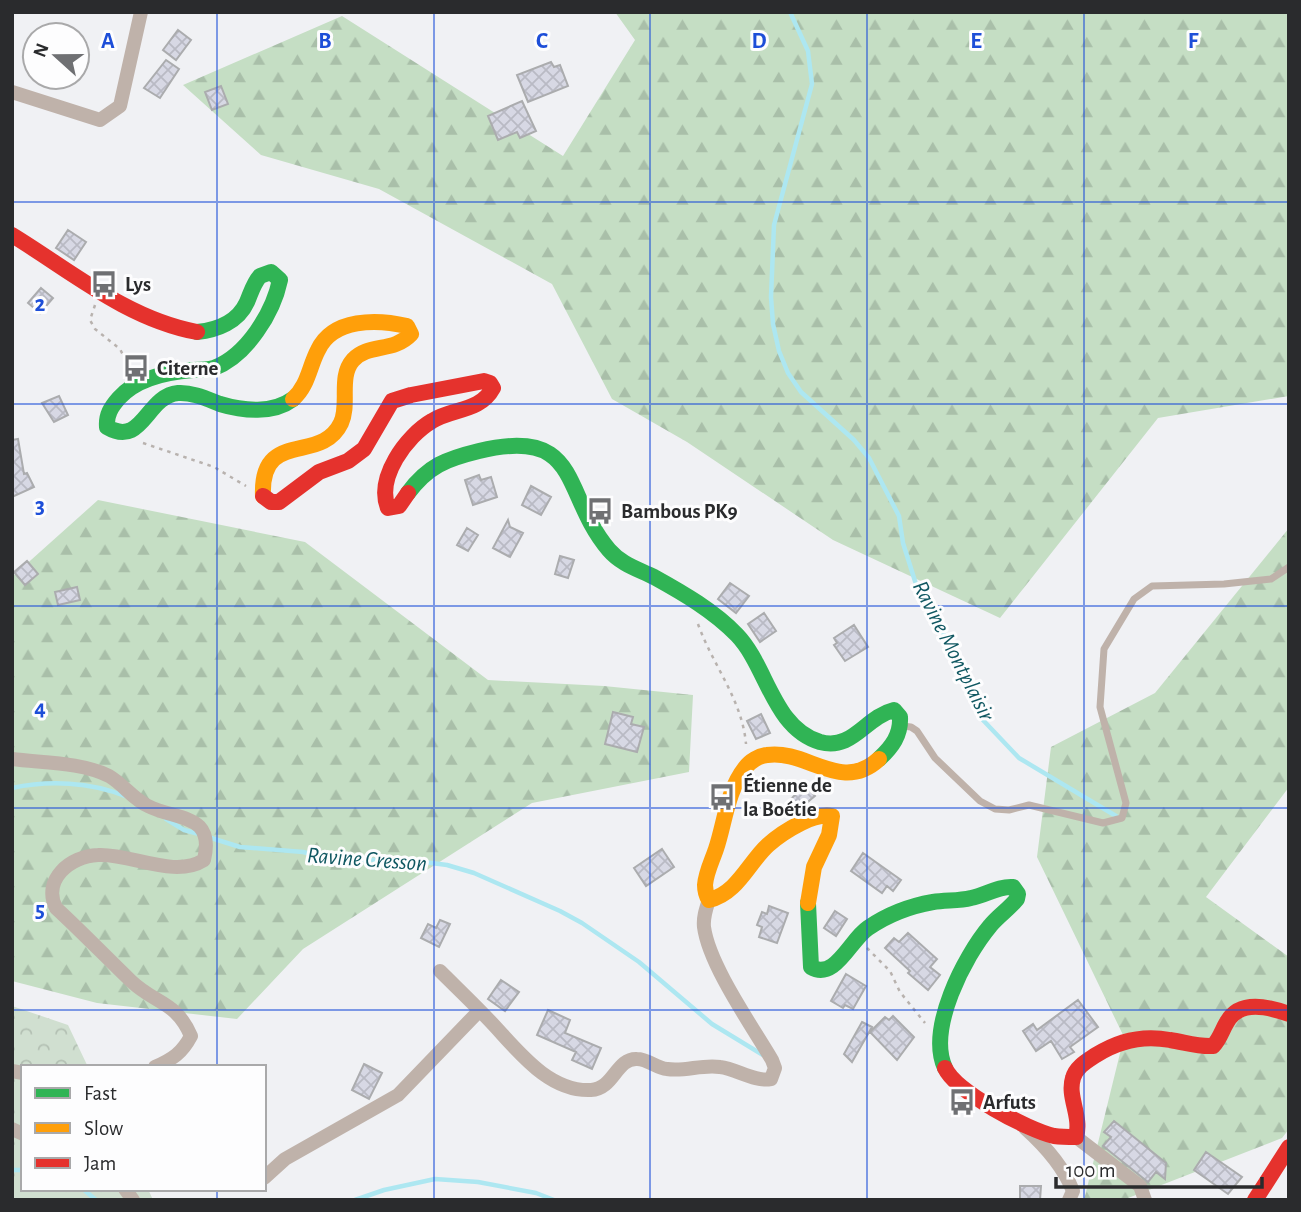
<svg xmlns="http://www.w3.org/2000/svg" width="1301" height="1212" font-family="'Alegreya Sans',sans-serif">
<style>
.forest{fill:url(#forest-firs)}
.park{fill:url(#park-crowns)}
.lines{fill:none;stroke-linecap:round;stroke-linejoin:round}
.stream{stroke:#ade7f1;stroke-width:4.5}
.building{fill:url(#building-cross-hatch);stroke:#abacae;stroke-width:2}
.path{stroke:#b8b2ae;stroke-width:2.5;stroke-dasharray:3.5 5;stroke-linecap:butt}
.lane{stroke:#bfb2aa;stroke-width:7}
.street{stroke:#bfb2aa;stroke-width:14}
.fast{stroke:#30b455;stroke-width:16}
.slow{stroke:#ff9f0a;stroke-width:16}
.jam{stroke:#e5322d;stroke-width:16}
.grid{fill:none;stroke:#1d4ed8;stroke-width:2;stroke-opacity:0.55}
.labels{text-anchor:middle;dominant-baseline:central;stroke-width:6;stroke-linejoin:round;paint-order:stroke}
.poi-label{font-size:21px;font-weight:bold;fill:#2a2b2d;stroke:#fdfdfe;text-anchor:start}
.water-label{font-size:23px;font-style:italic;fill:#0f5761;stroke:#fdfdfe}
.grid-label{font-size:23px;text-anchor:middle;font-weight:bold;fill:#1d4ed8;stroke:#fdfdfe;stroke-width:6;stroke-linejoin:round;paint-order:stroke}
</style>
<defs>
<pattern id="forest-firs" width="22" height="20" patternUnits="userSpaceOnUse" patternTransform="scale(1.75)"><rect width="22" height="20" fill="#c5dec4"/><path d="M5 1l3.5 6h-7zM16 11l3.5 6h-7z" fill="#a9bfa9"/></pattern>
<pattern id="park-crowns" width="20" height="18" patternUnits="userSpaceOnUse" patternTransform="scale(1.75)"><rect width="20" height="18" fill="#d0dfd0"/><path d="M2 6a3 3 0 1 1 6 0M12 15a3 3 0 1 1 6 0" fill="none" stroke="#b3c0b3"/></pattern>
<pattern id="building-cross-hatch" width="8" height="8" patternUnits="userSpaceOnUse" patternTransform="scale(1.75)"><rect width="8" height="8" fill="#d7d8e4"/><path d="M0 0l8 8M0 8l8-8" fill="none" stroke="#b9bac4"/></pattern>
</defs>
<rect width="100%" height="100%" fill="#f0f1f4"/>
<path class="forest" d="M615,12H1289V396L1158,418L1000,618L833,540L687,442L612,399L552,284L379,189L261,155L183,85L342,16L563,156L635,40Z
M98,500L305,542L488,680L604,686L693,695L689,772L532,803L303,949L237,1019L97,1003L12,981V577Z
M1289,528V787L1206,897L1289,957V1129L1282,1138L1123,1200H1084L1124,1037L1037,857L1051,747L1155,693Z"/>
<path class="park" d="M12,1006L68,1025L88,1067H23V1189H148L153,1200H12Z"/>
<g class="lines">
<path class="stream" d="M790,12L808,51L812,84L774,225L771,297L773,324L779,351L788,373L801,392L854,440L869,458L899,516L903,543L920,597L952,647L967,676L982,719L1019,758L1116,816
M12,788C49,780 90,782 125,796
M166,819L184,830L199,834
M208,837L240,847L303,852L331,859L416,861L447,865L474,873L560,911L582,923L639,962L712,1024L763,1055
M12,1170H23
M83,1189L96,1200
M355,1200L384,1190L435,1179L478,1182L536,1193L554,1200"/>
</g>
<path class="building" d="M178,30L191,40L176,60L163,50Z
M166,60L179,69L160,98L144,88Z
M551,62L554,67L560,65L568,86L528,102L517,75Z
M221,86L228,104L212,110L205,92Z
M522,101L536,131L520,138L517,132L498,140L488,116Z
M68,230L86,242L74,260L56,248Z
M41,288L53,298L40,313L28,303Z
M59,396L68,415L54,422L42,403Z
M18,439L24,474L27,473L34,487L12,497V440Z
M479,475L481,480L491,477L497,497L473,505L465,480Z
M531,486L551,497L541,515L522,505Z
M508,520L510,527L523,533L510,557L493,548Z
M467,528L478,535L468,551L457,545Z
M560,556L574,560L568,578L555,574Z
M27,561L38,574L25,585L14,572Z
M730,583L749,596L736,613L718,599Z
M77,587L80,600L58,605L55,592Z
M764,613L776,631L760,642L748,624Z
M854,625L868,647L845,661L834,645L837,643L834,638Z
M613,712L633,717L631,724L644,727L637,752L605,744Z
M761,714L770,733L756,739L747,721Z
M805,785L815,796L796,812L787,803Z
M662,849L674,867L646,886L634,868Z
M863,853L901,880L893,891L887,886L882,893L851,871Z
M769,906L788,913L777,943L759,937L762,927L757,925L762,912L767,914Z
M835,911L847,919L836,936L824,928Z
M440,920L450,924L439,947L421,938L428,924L436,928Z
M908,933L937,959L930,967L940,975L928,990L908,973L910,971L885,948L894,938L899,942Z
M846,974L866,986L853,1009L845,1005L843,1008L831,1001Z
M501,980L519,992L505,1011L488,999Z
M1078,1000L1098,1027L1070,1047L1074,1052L1062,1059L1051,1041L1036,1051L1023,1031L1033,1024L1037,1030Z
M548,1010L570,1020L565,1033L601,1048L592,1069L572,1060L576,1052L537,1035Z
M893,1016L914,1037L897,1060L870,1032L885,1017L889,1020Z
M862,1022L872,1027L852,1062L844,1054Z
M364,1064L382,1073L369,1099L352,1090Z
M1114,1121L1166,1163L1165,1179L1156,1172L1148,1182L1103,1146L1111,1137L1104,1132Z
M1206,1152L1242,1177L1228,1194L1194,1170Z
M1020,1186H1041L1040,1200H1020Z"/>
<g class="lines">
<path class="path" d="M95,305L90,320L95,329L120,349L130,369
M143,443L214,467L246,486
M698,624C713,666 742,699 746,744
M867,948L890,971L900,992L925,1023"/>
<path class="lane" d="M902,726L911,727L917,731L935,758L980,801L995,809L1009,810L1029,805L1103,823L1122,818L1126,803L1100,707L1104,649L1134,599L1152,586L1224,584L1271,579L1289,567"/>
<path class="street" d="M12,92L100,120L120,106L141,12
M12,759C43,763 81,762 109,776C123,784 133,799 148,806C178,821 215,813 204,860C174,879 131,853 98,855C70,856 42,880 56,908C82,932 106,957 131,981C155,1004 176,1001 191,1036C182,1053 173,1059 155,1067
M440,971C456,987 473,1003 489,1020C516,1048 547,1092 591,1090C614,1089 616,1058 637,1059C648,1059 656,1068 667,1069C685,1072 702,1064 720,1067C737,1069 754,1082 771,1079L775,1068L772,1060C752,1026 709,965 704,927C703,917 706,909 709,900
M12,1071L23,1073
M1025,1128C1044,1145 1064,1168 1073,1191L1069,1200
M12,1129L23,1134
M1076,1137L1140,1186L1145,1200
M264,1178L285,1159L398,1095L479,1011
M125,1189L133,1200"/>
<path class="fast" d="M197,332C217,330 238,322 247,302C251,293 253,284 260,276L271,272L280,280C273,313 247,355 214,368C207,370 200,370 193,370C166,372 137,378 119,398C111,407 106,415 107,427C143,448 146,396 178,393C192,392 207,399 220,404C243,411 273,414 293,399
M408,493C428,466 446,459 479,451C583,426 561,494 609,550C621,564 638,569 654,577C683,593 714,611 737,635C767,666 773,728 820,742C853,751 865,717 894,710L900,717C901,735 892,747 879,759
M808,903L811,967C835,981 850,940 868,928C887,915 910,906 933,902C946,900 959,901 971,898C986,895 998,886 1013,887L1018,894L1017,899C1009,909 998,916 990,926C964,957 927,1029 945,1068"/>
<path class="slow" d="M263,496C260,428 321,465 341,423C350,404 338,377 353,360C369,343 393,353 411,334L407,326C377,319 333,318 318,350C309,367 308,386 293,399
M808,903L814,867L829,835L832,816C821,814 811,818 801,823C789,829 778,836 768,845C749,862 737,894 709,900C706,895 705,891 705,885C706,872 712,861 716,849C725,822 727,791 745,768C750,761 759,756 767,755C807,749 841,794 879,759"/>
<path class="jam" d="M12,235C71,271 127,319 197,332
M263,496L271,502H279L319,472L348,461L364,449L392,401L411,395L484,381L490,383L493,388C480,412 453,408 432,421C406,436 376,478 388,508L399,506L408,493
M945,1068C956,1092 1028,1130 1054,1136C1062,1137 1069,1137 1076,1137C1082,1116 1067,1097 1073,1078C1076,1067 1087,1061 1096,1055C1118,1041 1144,1035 1170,1040C1184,1042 1198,1047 1213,1046C1220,1039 1222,1030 1227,1022C1240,999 1269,1007 1289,1014
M1255,1200L1289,1147"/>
</g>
<path class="grid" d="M217,12V1067M434,12V1200M650,12V1200M867,12V1200M1084,12V1200M12,202H1289M12,404H1289M12,606H1289M12,808H1289M12,1010H1289M217,1189V1200"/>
<defs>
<symbol id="bus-bare" viewBox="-9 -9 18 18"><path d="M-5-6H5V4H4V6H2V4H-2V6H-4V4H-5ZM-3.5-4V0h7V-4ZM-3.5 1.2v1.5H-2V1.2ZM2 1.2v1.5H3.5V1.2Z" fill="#6f7073" stroke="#fdfdfe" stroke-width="2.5" paint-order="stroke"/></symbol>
</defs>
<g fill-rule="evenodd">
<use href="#bus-bare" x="85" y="265" width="38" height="38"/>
<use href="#bus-bare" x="117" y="349" width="38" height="38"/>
<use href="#bus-bare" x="581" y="492" width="38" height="38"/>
<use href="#bus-bare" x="703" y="778" width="38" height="38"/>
<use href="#bus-bare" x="943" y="1083" width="38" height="38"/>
</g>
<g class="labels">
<g class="poi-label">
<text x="125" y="284">Lys</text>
<text x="157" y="368">Citerne</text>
<text x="621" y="511">Bambous PK9</text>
<text x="743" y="785">Étienne de<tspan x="743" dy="24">la Boétie</tspan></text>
<text x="983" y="1102">Arfuts</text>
</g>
<g class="water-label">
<text transform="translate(953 651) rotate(63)">Ravine Montplaisir</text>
<text transform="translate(367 860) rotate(4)">Ravine Cresson</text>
</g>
</g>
<g class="grid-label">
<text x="108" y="48">A</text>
<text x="325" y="48">B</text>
<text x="542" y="48">C</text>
<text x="759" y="48">D</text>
<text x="976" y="48">E</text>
<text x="1193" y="48">F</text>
<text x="40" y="311">2</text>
<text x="40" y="513">3</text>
<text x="40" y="715">4</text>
<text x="40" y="917">5</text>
</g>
<rect width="1301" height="1212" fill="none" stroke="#2a2b2d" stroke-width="28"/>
<rect x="21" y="1065" width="245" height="126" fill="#fdfdfe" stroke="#a9a9aa" stroke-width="2"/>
<rect x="35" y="1088" width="35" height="10" fill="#30b455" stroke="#a9a9aa" stroke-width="2"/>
<text x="84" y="1100" font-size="21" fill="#2a2b2d">Fast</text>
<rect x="35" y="1123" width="35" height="10" fill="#ff9f0a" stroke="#a9a9aa" stroke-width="2"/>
<text x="84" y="1135" font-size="21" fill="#2a2b2d">Slow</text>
<rect x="35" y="1158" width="35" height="10" fill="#e5322d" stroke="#a9a9aa" stroke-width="2"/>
<text x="84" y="1170" font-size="21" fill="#2a2b2d">Jam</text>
<g transform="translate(56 56) rotate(291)"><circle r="33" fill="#fdfdfe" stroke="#a9a9aa" stroke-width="2"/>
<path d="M0-5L12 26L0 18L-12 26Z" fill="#6f7073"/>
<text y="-10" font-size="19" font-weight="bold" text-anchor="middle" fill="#2a2b2d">N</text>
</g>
<path d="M1056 1177v10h206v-10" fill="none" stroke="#2a2b2d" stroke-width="3.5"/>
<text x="1066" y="1177" font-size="21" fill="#2a2b2d" stroke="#fdfdfe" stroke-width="5" paint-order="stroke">100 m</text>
</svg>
